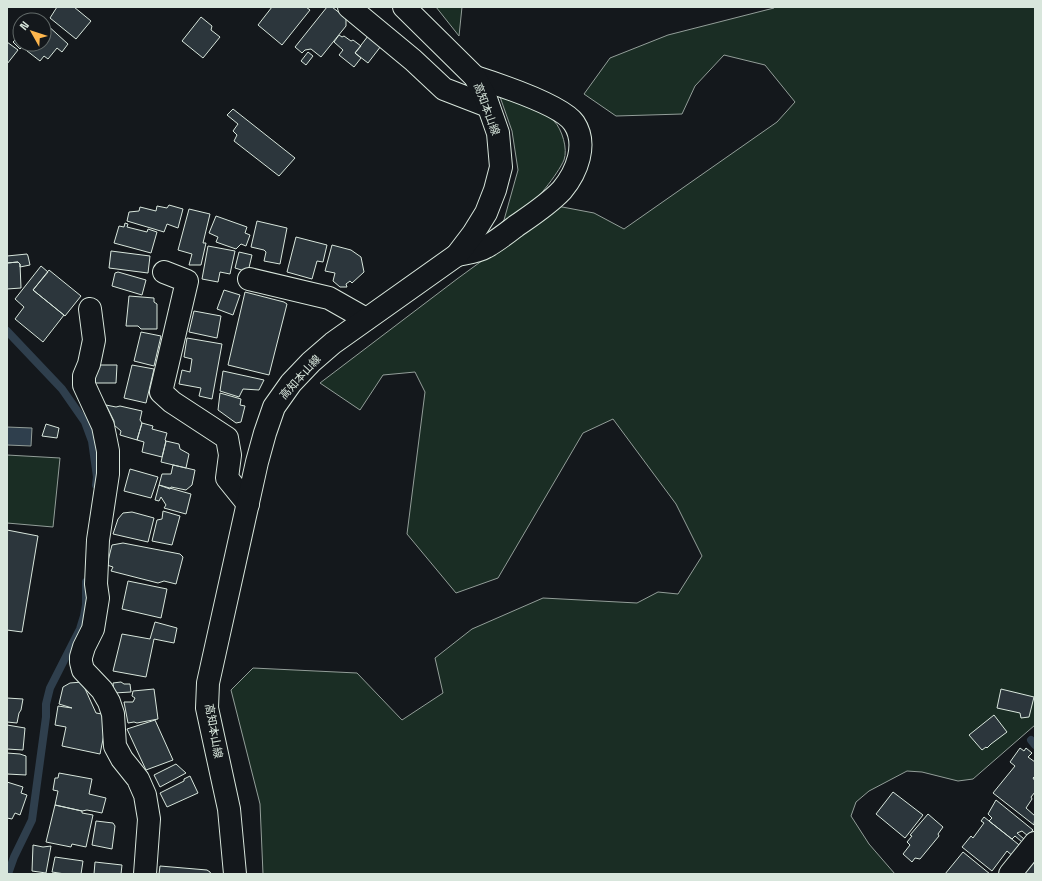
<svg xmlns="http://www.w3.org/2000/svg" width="1042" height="881" font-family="'Space Grotesk','Noto Sans JP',sans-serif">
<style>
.green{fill:#1a2d24;stroke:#939e99}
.water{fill:#2f3f4d;stroke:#939e99}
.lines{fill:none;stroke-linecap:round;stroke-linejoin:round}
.stream{stroke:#2f3f4d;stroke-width:8}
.building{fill:#2c363c;stroke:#d8e6dc}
.street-casing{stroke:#d8e6dc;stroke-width:24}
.primary-casing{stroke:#d8e6dc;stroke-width:24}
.street{stroke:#14181c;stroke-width:22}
.primary{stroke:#14181c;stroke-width:22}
.labels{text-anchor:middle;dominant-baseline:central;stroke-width:3;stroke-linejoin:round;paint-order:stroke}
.street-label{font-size:11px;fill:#d8e6dc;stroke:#14181c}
</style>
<rect width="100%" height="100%" fill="#14181c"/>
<path class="green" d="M436,7H462L459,36Z
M774,7H1035V725L973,779L958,781L922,772L907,771L869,791L856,802L851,816L869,844L895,874H263L260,804L231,690L253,668L357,673L402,720L443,693L435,658L472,629L543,598L637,603L658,592L678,594L702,556L676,504L613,419L583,433L498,578L456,593L407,534L425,392L415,372L383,375L360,410L320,383L457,279L557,206L594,213L624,229L777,122L795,102L765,65L724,55L695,86L682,114L616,116L584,94L610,58L668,35L774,8Z
M499,94C517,101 539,106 554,121C562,129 568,149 564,160C558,174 534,204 522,213C514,220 503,226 494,232L504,220L518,170L512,131Z
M7,455L60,458L53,527L7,523Z"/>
<path class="water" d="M7,427L32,428L31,446L7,445Z"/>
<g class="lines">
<path class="stream" d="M7,331L62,389L85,422L92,441L97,477L96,485
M1031,740L1035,745
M8,874L14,857L32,820L46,717V704L50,688L80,629L84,616L86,605V582"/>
</g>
<path class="building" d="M57,7H74L91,21L76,39L50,18Z
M272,7H306L310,10L282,45L258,25Z
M327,7H332L346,18V26L321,57L311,49L305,50L302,53L295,47Z
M201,17L212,26L211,30L220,37L203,58L182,41Z
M46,24L68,44L62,52L57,48L48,59L44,56L40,61L22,47L20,49L13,42L16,39L20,42V44L24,45L25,44H44V27Z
M339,35L342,37L344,36L351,41L353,40L361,46L355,53L361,58L354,67L339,55L343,50L334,42Z
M368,36L381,46L368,63L355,53Z
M7,42L18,50L7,64Z
M308,52L313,56L306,65L301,61Z
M233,109L295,158L279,176L234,141L237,135L233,131L238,124L227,115Z
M169,205L183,209L178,228L167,224L164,232L127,221L129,212L139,211L140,207L156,211L157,206L167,208Z
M189,209L210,214L203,243H206L201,265H189L192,254L178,250Z
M216,216L247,227L245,233L250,235L246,246L241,244L236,249L216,242L218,237L209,233Z
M257,221L287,228L280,264L264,261L266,252L264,250L251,247Z
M125,223L128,224L127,227L147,232L148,229L157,232L151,253L114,243L119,226L124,227Z
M296,237L327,245L323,262L317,261L312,279L287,272Z
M332,245L351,250L361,257L364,272L352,283L350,281L346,284L347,287H340L333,281L335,273L325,271Z
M208,246L235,251L230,274L220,272L218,282L202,279Z
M111,251L150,256L148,273L109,268Z
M239,252L252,255L248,272L235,268Z
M27,254L28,256L30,265L20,267V264L18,262L7,263V256Z
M18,262L20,264L21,288L7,289V263Z
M41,266L48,272L33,290L64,315L43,342L15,319L24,307L15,299Z
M49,270L81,296L65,316L33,290Z
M118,272L146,280L142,295L112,286L115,273Z
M224,290L240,295L233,315L217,309Z
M245,292L284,302L287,304L269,375L228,365Z
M129,296L154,298V302L157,304V329H141L138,326H126Z
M194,311L221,316L217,338L189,332Z
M141,332L161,336L154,366L134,361Z
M187,338L222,344L212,399L199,396L201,388L179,384L182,370L190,372L192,359L184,357Z
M95,365H117L116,383H95Z
M132,365L154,369L146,403L124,398Z
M223,371L264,380L259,390L243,389L239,397L220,391Z
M220,393L241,399L240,405L245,406L241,422L236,423L218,410Z
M106,405L116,407L120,406L142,411L140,420L142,423L137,440L120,435L121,431L114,425V421Z
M142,423L153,426L152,429L167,433L165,440L166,441L162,457L142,452L144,442L137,440Z
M46,424L59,428L57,438L42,436Z
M166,441L179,444L180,449L189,454L186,468L161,462Z
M173,465L195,470L192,485L186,490L171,487L170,489L159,485L162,474H171Z
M130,469L158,477L151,498L124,491Z
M159,485L191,494L186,514L164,508L166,505L161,497L159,501L155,500Z
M163,511L180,516L172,545L152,541L157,520L162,519Z
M132,512L154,518L148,542L113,534L118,519L123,513Z
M7,530L38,536L22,632L7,630Z
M123,543L180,554L183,557L176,584L164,581L158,583L111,571L113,567L107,565L112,545Z
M128,581L167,589L161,618L122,609Z
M155,622L177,628L174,643L154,639L146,677L113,671L122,634L150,639Z
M82,682L96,713L108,715L100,754L62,746L66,727L55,725L58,706L72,708L59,704L63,687L70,683Z
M121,682L124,684H130L131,692L114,693L113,683Z
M154,689L158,719L137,723L134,722L128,723L124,702H133L135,698L132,696L133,691Z
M1001,689L1034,697L1029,717L1021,718L1020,713L997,708Z
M7,698L23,699L21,710L19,713L17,723L7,722Z
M994,715L1007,732L991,744L987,748L986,747L982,750L969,735Z
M155,720L173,760L146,770L127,729Z
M7,725L25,728L23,750L7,749Z
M1020,748L1024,751L1026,748L1032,753L1028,757L1035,762V776L1033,778L1035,781V792L1031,797L1032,799L1026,808L1035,816L1034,825L993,793L1015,766L1010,762Z
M7,753L20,754L26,756V775L7,774Z
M176,764L186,773L160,787L154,775Z
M59,773L92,779L89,794L106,798L102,813L87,810L82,811L55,805L58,791L53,790L55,778H58Z
M190,776L198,793L167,807L160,793L184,781V779Z
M7,782L23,787L21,793L27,795L20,815L15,813L12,819L7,818Z
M893,792L923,815L905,838L876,814Z
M996,800L1033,830L1028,836L1022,831L1017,833L1024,839L1022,842L1015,836L1012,839L989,821L992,818L988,814Z
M55,805L82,811V813L93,815L86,847L72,844L71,847L46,842Z
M928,814L943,827L938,834L939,836L920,859L915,858L912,862L903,854L910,845L907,842L912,836L910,835Z
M984,817L1023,848L1015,858L1007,851L992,871L962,847L971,836L973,838L984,823L981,821Z
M96,821L113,823L115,826L112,849L92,845Z
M33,845L43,847L51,846L46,873L32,871Z
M963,852L990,874H945Z
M55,857L83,861L81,874H65L52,872Z
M1035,859V874H1023Z
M95,862L122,865L121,874H94Z
M160,866L207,870L210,872L211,874H159Z"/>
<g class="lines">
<defs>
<path id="street" d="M349,7L413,60L444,89L488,106
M457,255C466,253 478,252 486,247C497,241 507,233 516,226C532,215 549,204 562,190C577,172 588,144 574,123C562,105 497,84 475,77
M164,272L187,281L161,392L172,402L227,438L230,455L227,478L248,504
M249,279L329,298L366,319
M90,309L94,340L89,364L84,376V385L103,426L108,451V474L98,540L96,584L98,598L93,629L84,647L81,657V662L83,670L102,690L109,702L113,714L115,746L122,759L138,779L145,795L149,819L145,874
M1010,874L1035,843"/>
<path id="primary" d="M235,874L229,809L207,708L208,683L257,462L265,433L274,407L291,383L311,362L333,343L457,255L473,234L486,213L495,190L501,167L498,133L485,96L475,77L404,7"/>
</defs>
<use href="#street" class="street-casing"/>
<use href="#primary" class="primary-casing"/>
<use href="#street" class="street"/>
<use href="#primary" class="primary"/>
</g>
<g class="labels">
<g class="street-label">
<text transform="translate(487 109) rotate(70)">高知本山線</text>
<text transform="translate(300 377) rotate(-48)">高知本山線</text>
<text transform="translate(214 731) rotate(80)">高知本山線</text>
</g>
</g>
<rect width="1042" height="881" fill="none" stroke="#d8e6dc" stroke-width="16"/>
<g transform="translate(32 32) rotate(309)"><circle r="19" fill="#14181c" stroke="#626a69"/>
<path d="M0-3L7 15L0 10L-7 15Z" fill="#ffb74d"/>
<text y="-6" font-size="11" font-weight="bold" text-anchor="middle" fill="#d8e6dc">N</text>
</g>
</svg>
